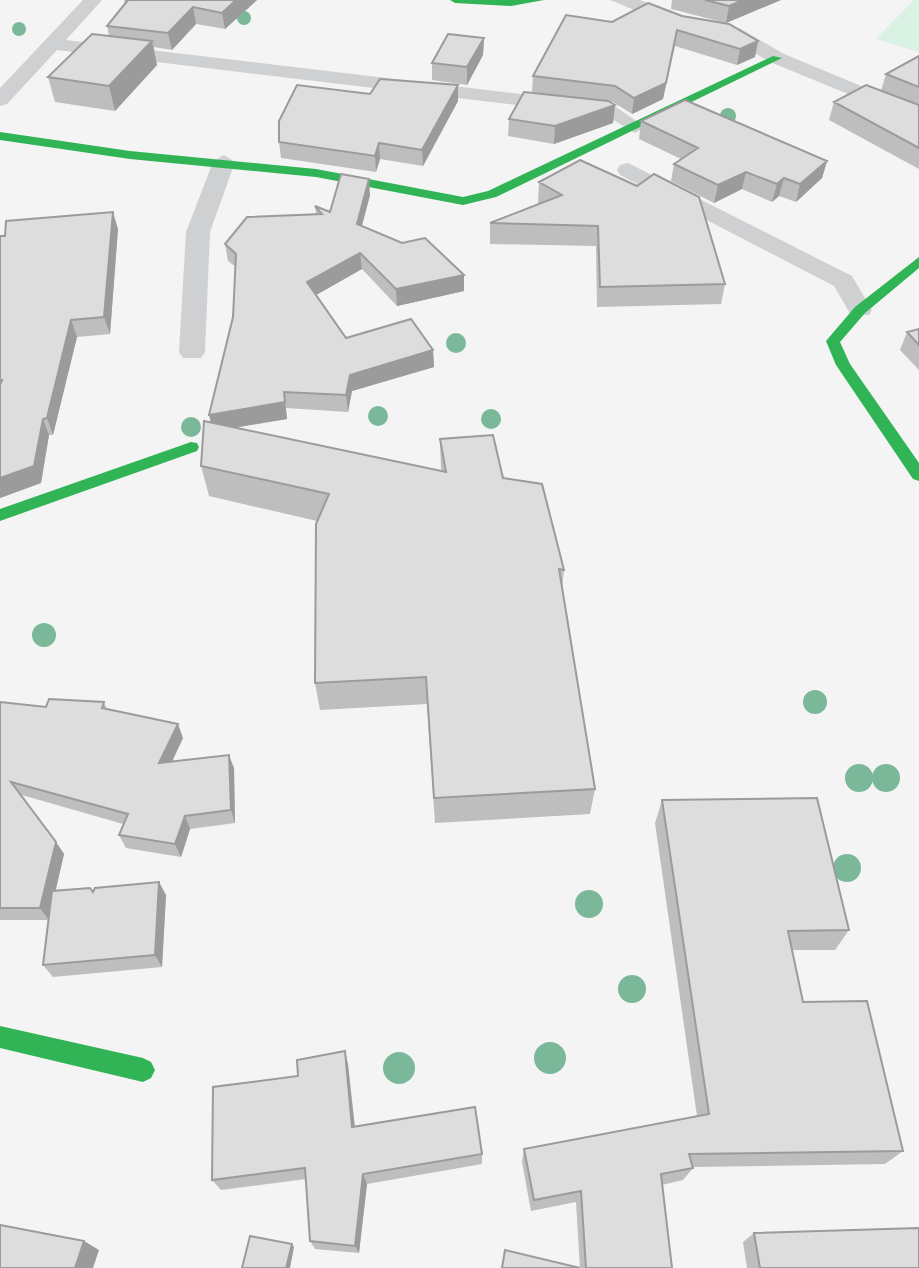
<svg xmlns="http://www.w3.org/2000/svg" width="919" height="1268" font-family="'Public Sans',sans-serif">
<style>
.green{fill:#d9f2e3}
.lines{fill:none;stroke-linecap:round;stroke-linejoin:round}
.street{fill:#ced0d2;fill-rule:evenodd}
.fast{fill:#30b455;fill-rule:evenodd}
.tree{fill:#7ab899}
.wall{fill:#bebebf}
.shaded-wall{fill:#9b9b9b}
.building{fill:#ddddde;stroke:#9b9b9b;stroke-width:2}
</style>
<rect width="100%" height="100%" fill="#f4f4f4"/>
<path class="green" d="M914,0H919V52L876,39Z"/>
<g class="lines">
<path class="street" d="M83,0H102L66,40L613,105L645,127L635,133L607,116L57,50L7,104L0,106V88Z
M610,0H640L692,20L739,28L784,54L919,110V123L770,62L727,37L680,29Z
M224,155L235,162L210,232L205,352L201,358H183L179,352L186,232L213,162Z
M628,163L852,276L872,310L869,315H851L834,286L620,175L617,170L620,165Z"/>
<path class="fast" d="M450,0H544L511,6L455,3Z
M773,56L782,58L496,197L463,205L316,177L130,159L0,140V132L130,151L316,169L463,197L488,191Z
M919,257V268L865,313L840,342L850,364L919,463V481L913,479L836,365L826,341L855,307Z
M191,442L197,443L199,447L197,451L0,521V509Z
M0,1026L143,1058L151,1062L155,1070L151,1078L143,1082L0,1048Z"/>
</g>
<g class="tree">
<circle cx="244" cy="18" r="7"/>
<circle cx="19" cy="29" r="7"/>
<circle cx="728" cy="116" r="8"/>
<circle cx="456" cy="343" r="10"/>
<circle cx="378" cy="416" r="10"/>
<circle cx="491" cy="419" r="10"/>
<circle cx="191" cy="427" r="10"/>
<circle cx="44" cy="635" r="12"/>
<circle cx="815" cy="702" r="12"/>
<circle cx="859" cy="778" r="14"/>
<circle cx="886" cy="778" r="14"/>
<circle cx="847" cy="868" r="14"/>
<circle cx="589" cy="904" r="14"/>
<circle cx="632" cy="989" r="14"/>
<circle cx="550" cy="1058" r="16"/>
<circle cx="399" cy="1068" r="16"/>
</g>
<path class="wall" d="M124,0H257L225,29L196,24L172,50L154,47L157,65L115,111L55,102L48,77L109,36L107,26L125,4Z
M672,0H781L726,23L671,9Z
M682,16L758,41L755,57L737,65L675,46L663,99L632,114L613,102L532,92L533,76L612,22Z
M484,38L483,55L467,85L432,80V63Z
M919,56V169L829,120L834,102L881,91L886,74Z
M370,94L458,101L423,166L380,159L376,172L281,158L279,142Z
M615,105L613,123L554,144L508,136L509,119Z
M641,121L827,161L822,178L796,202L779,196L772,202L742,189L714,203L671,181L674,164L681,159L639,139Z
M539,182L725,284L721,304L597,307L596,246L490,244V223L540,204L538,203Z
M370,195L362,226L464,275V291L397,306L362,269L316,295L346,338L433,350L434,367L352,391L348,412L286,408L287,419L235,428L441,471L440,439L503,478L564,570L562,588L595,789L590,814L435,823L427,704L320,710L315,683L317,521L209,496L201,466L233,317L236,267L228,261L225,244L316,214L315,206L330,212Z
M118,229L110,334L77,337L53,435H49L41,483L0,498V236Z
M919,329V370L900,350L907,332Z
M0,702L46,707L104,702L107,709L183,738L172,762L234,768L235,823L190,829L181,857L126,848L119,835L123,824L22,795L64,854L55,891L166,895L162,967L53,977L43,965L48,920H0Z
M662,800L849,930L835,950H792L803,1002L903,1151L885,1164L692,1167L693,1168L683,1180L662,1185L672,1268H580L576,1202L531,1211L522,1162L524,1149L697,1116L655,823Z
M345,1051L348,1065L355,1127L482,1154V1164L367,1184L359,1253L315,1249L310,1241L306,1179L221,1190L212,1180L298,1076Z
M754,1233L919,1268H747L743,1242Z"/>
<path class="shaded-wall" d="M236,0H257L225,29L222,13Z
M743,0H781L726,23L729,6Z
M193,7L196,24L172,50L168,33Z
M677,30L663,99L632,114L634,98Z
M484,38L483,55L467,85V67Z
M152,41L157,65L115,111L109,86Z
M758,41L755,57L737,65L740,49Z
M458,85V101L423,166L422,150Z
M615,105L613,123L554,144L555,126Z
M379,143L380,159L376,172L375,156Z
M827,161L822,178L796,202L800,184Z
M746,172L742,189L714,203L718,185Z
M784,178L779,196L772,202L777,184Z
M369,179L370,195L358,240L357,224Z
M113,212L118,229L110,334L104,317Z
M360,253L362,269L309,299L307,282Z
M464,275V291L397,306L396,289Z
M71,320L77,337L53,435L47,418Z
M433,350L434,367L352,391L348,412L346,395L350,375Z
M284,392L287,419L213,431L209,415Z
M43,419L49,435L41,483L0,498V478Z
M178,724L183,738L165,776L159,763Z
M229,755L234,768L235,823L231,810Z
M185,816L190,829L181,857L175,844Z
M56,842L64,854L49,920L40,908Z
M159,882L166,895L162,967L155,955Z
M345,1051L348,1065L356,1139L352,1127Z
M363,1174L367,1184L359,1253L355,1246Z
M84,1241L99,1250L93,1268H75Z
M292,1244L294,1247L290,1268H286Z"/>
<path class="building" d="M128,0H236L222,13L193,7L168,33L107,26Z
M705,0H743L729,6Z
M648,3L682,16L729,24L758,41L740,49L677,30L666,83L634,98L615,86L533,76L566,15L612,22Z
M92,34L152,41L109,86L48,77Z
M448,34L484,38L467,67L432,63Z
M919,56V87L886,74Z
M380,79L458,85L422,150L379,143L375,156L279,142V121L297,85L370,94Z
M866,85L919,105V148L834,102Z
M524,92L608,101L615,105L555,126L509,119Z
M685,100L827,161L800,184L784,178L777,184L746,172L718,185L674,164L698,148L641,121Z
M580,160L637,186L654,174L699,197L725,284L600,287L598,226L490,223L562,195L539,182Z
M341,174L369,179L357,224L402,243L425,238L464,275L396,289L360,253L307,282L346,338L411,319L433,350L350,375L346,395L284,392L285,402L209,415L233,317L236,254L225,244L247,217L322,214L315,206L330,212Z
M113,212L104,317L71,320L47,418L43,419L34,466L0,478V385L2,380H0V236H5L6,221Z
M919,329V345L907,332Z
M204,421L446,472L440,439L493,435L503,478L542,484L564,570L559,569L595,789L434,798L426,677L315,683L316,524L329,494L201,466Z
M49,699L104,702L102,708L178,724L159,763L229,755L231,810L185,816L175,844L119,835L128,814L11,782L56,842L40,908H0V702L46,707Z
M817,798L849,930L788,931L803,1002L867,1001L903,1151L689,1154L693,1168L661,1174L672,1268H586L581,1191L534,1200L524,1149L709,1114L662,800Z
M159,882L155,955L43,965L52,891L90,888L93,892L95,888Z
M345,1051L352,1127L475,1107L482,1154L363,1174L355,1246L310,1241L305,1168L212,1180L213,1087L298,1076L297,1060Z
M0,1225L84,1241L75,1268H0Z
M919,1228V1268H760L754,1233Z
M250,1236L292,1244L286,1268H242Z
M505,1250L580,1268H502Z"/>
</svg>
